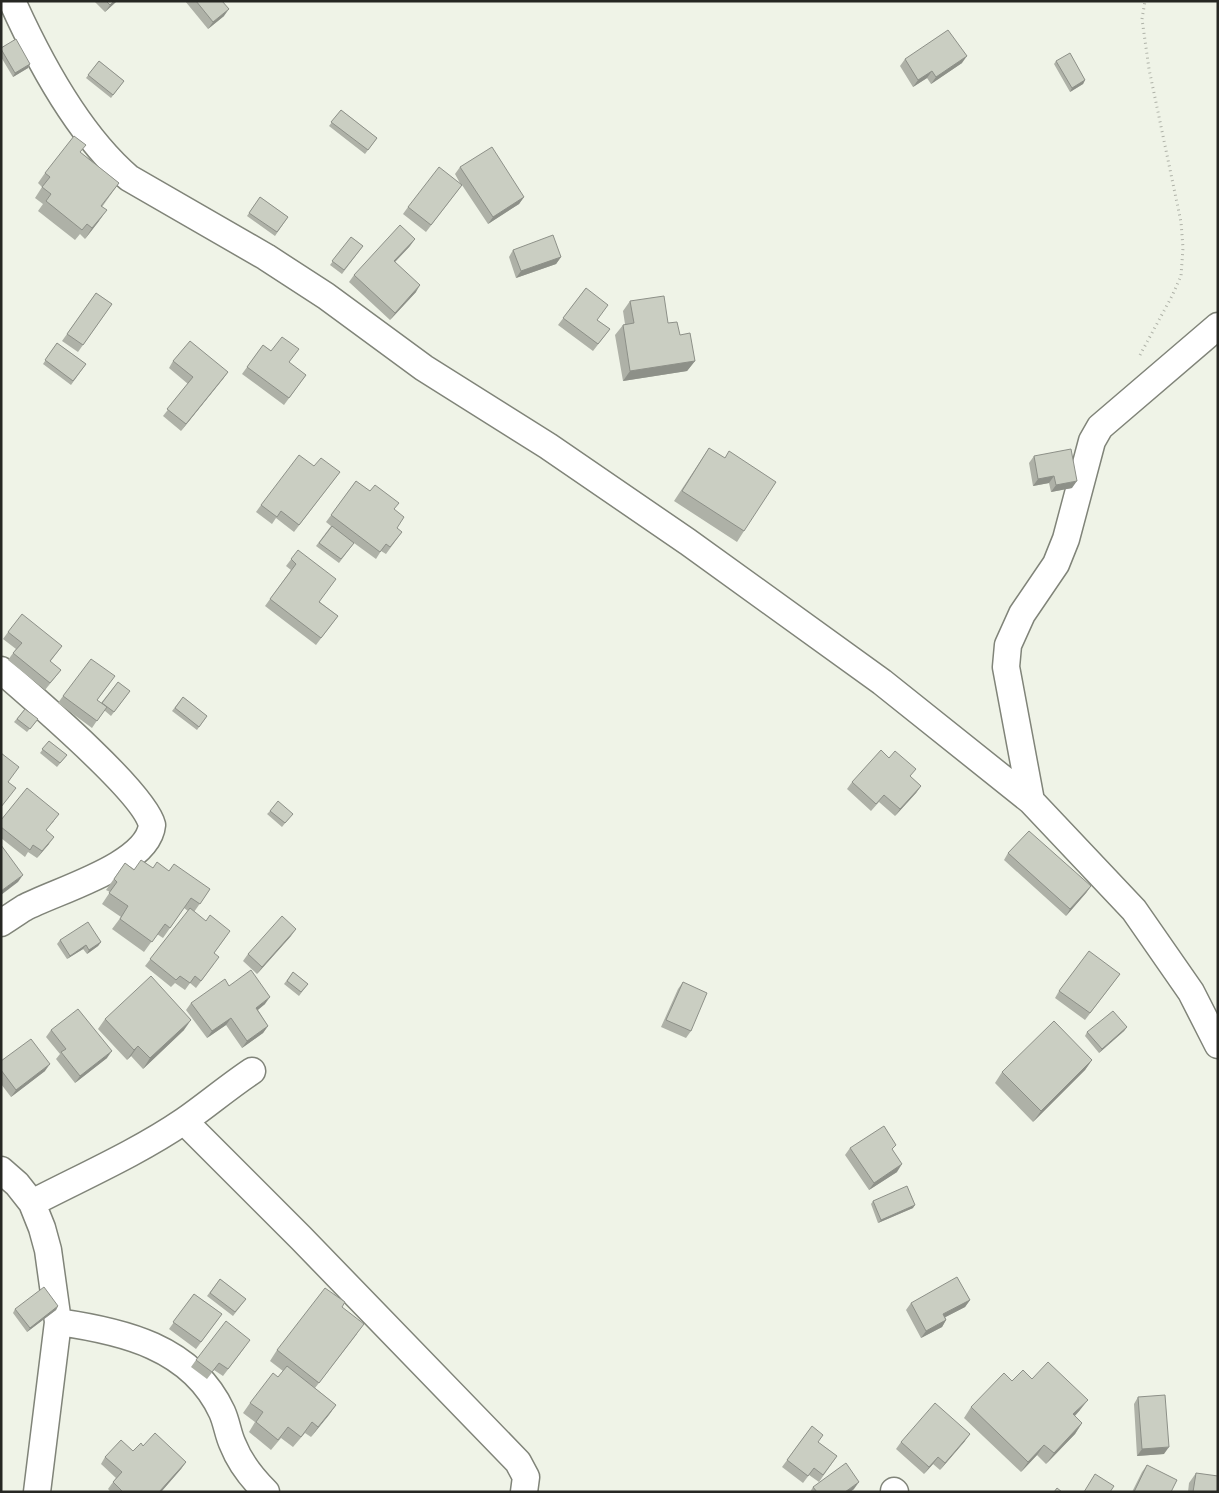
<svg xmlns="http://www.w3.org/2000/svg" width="1219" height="1493" font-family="'Varela Round',sans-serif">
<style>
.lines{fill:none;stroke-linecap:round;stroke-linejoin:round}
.minor-casing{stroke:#808479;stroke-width:29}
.path{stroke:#afb2a8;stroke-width:3;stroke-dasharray:1 4;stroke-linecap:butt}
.minor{stroke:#fff;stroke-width:26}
.wall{fill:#aeb1a7}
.shaded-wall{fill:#8d9088}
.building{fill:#cacec2;stroke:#8d9088}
</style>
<rect width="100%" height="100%" fill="#eff3e7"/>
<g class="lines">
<defs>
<path id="minor" d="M12,1C39,61 79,135 129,178L266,257L326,296L424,368L548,446L688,542L882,682L1031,801L1134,910L1191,992L1218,1045
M1,670C31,696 144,792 152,825C148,866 55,891 24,908C16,913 9,918 1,923
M1031,801L1006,667L1008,645L1022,614L1056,564L1066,539L1092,441L1100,427L1218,326
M184,1121L301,1238L518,1462L526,1477L524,1492
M1,1170L17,1184L32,1203L42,1228L48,1250L58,1322L37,1492
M32,1203C82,1177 137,1153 184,1121C207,1105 228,1087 252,1071
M58,1322C122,1331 192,1347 222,1412C227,1423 228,1435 233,1445C240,1463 252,1478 266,1492
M894,1491L895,1492"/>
</defs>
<use href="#minor" class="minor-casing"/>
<path class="path" d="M1140,355L1172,296L1181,276L1183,248L1181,222L1149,69L1142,19L1145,1"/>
<use href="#minor" class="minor"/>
</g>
<path class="wall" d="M94,1H117L105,12Z
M185,1H222L224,16L208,29Z
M1,48L30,64L28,68L13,77L1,57Z
M905,59L962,63L931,84L927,78L913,87L900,66Z
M99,61L124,81L111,98L86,78Z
M1056,61L1085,80L1083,84L1070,92L1054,64Z
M341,110L377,138L365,154L329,126Z
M80,152L119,183L102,207L99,221L85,239L80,234L75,240L38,211L43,204L35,198L42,187L38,183L45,173Z
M460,167L524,197L519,204L488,224L462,185L426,232L403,214L408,207L461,185L455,174Z
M260,197L288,217L275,236L247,216Z
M351,237L363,246L342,274L330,265Z
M410,246L395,262L416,292L390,320L349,282L354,275Z
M513,250L561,257L556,264L516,278L509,257Z
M586,288L597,320L610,329L593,351L558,325Z
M96,293L112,304L78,352L62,341Z
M630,301L668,323L680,335L695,361L687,371L623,381L615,335L623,325L625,324L623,311Z
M57,343L86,364L71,385L43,364Z
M263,345L306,375L284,405L242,374Z
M173,361L228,372L181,431L163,416L188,384L169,368Z
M709,448L724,458L744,531L737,542L674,501Z
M1034,456L1072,488L1051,492L1049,483L1033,486L1029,463Z
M314,466L340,472L294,532L276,518L272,524L256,512L261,505Z
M356,481L394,509L397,528L402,532L386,554L381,551L376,559L354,543L339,563L316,546L331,526L326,522Z
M298,550L320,602L338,616L316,645L265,606L291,570L286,566Z
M8,632L62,646L50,662L61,670L45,690L8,660L16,649L3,639Z
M118,682L130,691L111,716L104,710L92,728L58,703L63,696L110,683L97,700L101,703Z
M183,697L207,716L197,730L172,711Z
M25,709L38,719L27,732L14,722Z
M49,741L67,755L57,767L40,753Z
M911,777L921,786L916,793L895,816L879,802L871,811L847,789L852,782Z
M270,811L290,817L282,827L267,814Z
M1,820L54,821L46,830L49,844L37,858L28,852L25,857L1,838Z
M1008,853L1091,886L1086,893L1066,916L1004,860Z
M125,863L134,869L153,868L169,871L210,889L194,912L225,938L214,953V964L196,988L190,983L185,990L175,983L171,987L145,966L188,911L184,908L163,938L157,934L144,952L112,929L121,917L102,904L110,892L106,890Z
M291,936L257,974L243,961L248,954Z
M60,940L101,942L98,946L87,954L83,949L67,959L57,944Z
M293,972L308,984L299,996L284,984Z
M1120,974L1085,1020L1055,998L1059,991Z
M683,982L691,1031L686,1038L661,1027L678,989Z
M229,986L265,1004L258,1010L268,1026L263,1033L242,1048L226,1025L207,1038L186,1010L191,1003Z
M105,1019L184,1030L143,1069L131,1056L127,1060L98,1029Z
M1127,1027L1124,1031L1099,1053L1085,1036L1087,1032Z
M51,1030L107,1058L75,1083L56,1059L60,1054L46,1037Z
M1092,1060L1085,1070L1033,1122L995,1083L1002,1072Z
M1,1061L45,1071L11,1097L1,1084Z
M850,1148L893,1150L897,1172L869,1190L845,1155Z
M873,1201L913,1208L878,1223L871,1204Z
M220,1279L246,1299L233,1316L207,1296Z
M194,1294L222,1314L196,1349L169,1329Z
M970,1300L965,1307L945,1317L946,1320L942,1327L921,1338L906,1310L911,1303Z
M58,1306L56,1310L27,1332L13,1313L15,1309Z
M342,1307L357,1334L315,1388L336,1405L311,1437L305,1433L293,1447L281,1438L271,1450L249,1432L255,1422L243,1413L250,1403L278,1377L283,1371L270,1361L277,1350Z
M245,1347L223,1376L214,1370L207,1379L191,1367L196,1360Z
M1032,1379L1080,1410L1075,1416L1082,1423L1075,1434L1046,1464L1037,1455L1021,1472L964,1418L971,1407Z
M1138,1397L1164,1454L1137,1456L1134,1404Z
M812,1426L818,1442L837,1456L819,1482L809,1475L803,1483L782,1467Z
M965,1441L940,1470L933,1464L924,1474L896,1449L901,1442Z
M143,1446L186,1462L181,1469L161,1492H111L108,1489L116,1478L101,1464L105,1457L133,1451Z
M1147,1465L1171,1492H1132L1142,1472Z
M1196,1473L1218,1492H1188L1189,1483Z
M813,1487L854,1489L850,1492H810Z"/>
<path class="shaded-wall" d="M114,1H117L105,12L110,5Z
M229,9L224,16L208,29L213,22Z
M967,56L962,63L931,84L936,77Z
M30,64L28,68L13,77L15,73Z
M932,71L927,78L913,87L918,80Z
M1085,80L1083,84L1070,92L1072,88Z
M524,197L519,204L488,224L493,217Z
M107,210L99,221L85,239L92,228Z
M415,239L410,246L389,268L394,261Z
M561,257L556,264L516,278L521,271Z
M420,285L416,292L390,320L395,313Z
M695,361L687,371L623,381L630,371Z
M228,372L223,379L181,431L186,424Z
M1054,476L1049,483L1033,486L1038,479Z
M1077,481L1072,488L1051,492L1056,485Z
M921,786L916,793L895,816L900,809Z
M54,837L49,844L37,858L42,851Z
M23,875L18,882L1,895V891Z
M1091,886L1086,893L1066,916L1070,909Z
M296,929L291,936L257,974L262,967Z
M101,942L98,946L87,954L89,950Z
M86,945L83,949L67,959L70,956Z
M270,997L265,1004L251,1015L256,1008Z
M231,1018L226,1025L207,1038L212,1031Z
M191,1020L184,1030L143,1069L150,1058Z
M268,1026L263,1033L242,1048L247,1041Z
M1127,1027L1124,1031L1099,1053L1102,1049Z
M138,1046L131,1056L127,1060L134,1050Z
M112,1051L107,1058L75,1083L80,1076Z
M1092,1060L1085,1070L1033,1122L1041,1111Z
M50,1064L45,1071L11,1097L16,1090Z
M902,1164L897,1172L869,1190L874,1183Z
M915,1205L913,1208L878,1223L881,1220Z
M970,1300L965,1307L938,1321L943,1314Z
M58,1306L56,1310L27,1332L30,1328Z
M946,1320L942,1327L921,1338L926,1331Z
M1088,1400L1080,1410L1066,1425L1073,1414Z
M336,1405L329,1415L311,1437L318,1427Z
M1082,1423L1075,1434L1046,1464L1054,1453Z
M970,1434L965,1441L940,1470L945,1463Z
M1044,1445L1037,1455L1021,1472L1028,1462Z
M1169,1447L1164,1454L1137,1456L1142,1449Z
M938,1457L933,1464L924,1474L929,1467Z
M186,1462L181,1469L161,1492H159Z
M859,1482L854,1489L850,1492H845Z"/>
<path class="building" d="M106,1H114L110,5Z
M196,1H222L229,9L213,22Z
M948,30L967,56L936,77L932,71L918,80L905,59Z
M16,39L30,64L15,73L1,49V48Z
M1070,53L1085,80L1072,88L1056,61Z
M99,61L124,81L113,95L88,75Z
M341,110L377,138L368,150L331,122Z
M74,136L86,145L80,152L119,183L101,206L107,210L92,228L87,224L82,230L46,201L51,194L42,187L50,177L45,173Z
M492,147L524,197L493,217L460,167Z
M439,167L462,185L431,225L408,207Z
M260,197L288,217L277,232L249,213Z
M400,225L415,239L394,261L420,285L395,313L354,275Z
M553,235L561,257L521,271L513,250Z
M351,237L363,246L344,270L332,261Z
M586,288L608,305L597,320L610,329L598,344L563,318Z
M96,293L112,304L83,345L67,334Z
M664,296L668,323L677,322L680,335L690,333L695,361L630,371L623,325L634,323L630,301Z
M282,337L299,349L289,362L306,375L289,398L247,367L263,345L271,351Z
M190,341L228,372L186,424L167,409L193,377L173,361Z
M57,343L86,364L73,381L45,360Z
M709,448L725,458L729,451L776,482L744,531L682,491Z
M1071,449L1077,481L1056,485L1054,476L1038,479L1034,456Z
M299,455L314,466L321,458L340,472L299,525L281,511L277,517L261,505Z
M356,481L370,491L375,485L399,503L394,509L404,517L397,528L402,532L390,547L386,544L380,552L331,515Z
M332,526L354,543L341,559L319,543Z
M298,550L336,579L319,602L338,616L321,638L270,599L296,564L291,559Z
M22,614L62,646L50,661L61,670L50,683L13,653L22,643L8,632Z
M91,659L115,676L97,700L107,707L97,721L63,696Z
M118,682L130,691L114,712L102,703Z
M183,697L207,716L199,727L175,708Z
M25,709L38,719L30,729L17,719Z
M49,741L67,755L60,763L42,749Z
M881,750L889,758L895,751L916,769L910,776L921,786L900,809L884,795L876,804L852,782Z
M1,753L19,767L8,782L16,788L1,807Z
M27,788L59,814L46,830L54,837L42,851L33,845L30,850L1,827V820Z
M278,801L293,814L285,823L270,811Z
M1029,831L1091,886L1070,909L1008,853Z
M1,845L23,875L1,891Z
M141,860L153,868L157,862L169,871L174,864L210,889L200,904L191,898L170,928L165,924L152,942L120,919L128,906L109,893L117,882L114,879L125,863L134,870Z
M190,908L206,921L210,915L230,931L214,953L219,957L201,981L195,976L190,983L180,976L176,980L150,959Z
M282,916L296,929L262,967L248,954Z
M88,922L101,942L89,950L86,945L70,956L60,940Z
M1089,951L1120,974L1090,1013L1059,991Z
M251,970L270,997L256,1008L268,1026L247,1041L231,1018L212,1031L191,1003L225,979L229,986Z
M293,972L308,984L301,992L287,981Z
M151,976L191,1020L150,1058L138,1046L134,1050L105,1019Z
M683,982L707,993L691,1031L666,1020Z
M78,1009L112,1051L80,1076L61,1052L66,1049L51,1030Z
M1113,1011L1127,1027L1102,1049L1087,1032Z
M1054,1021L1092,1060L1041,1111L1002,1072Z
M31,1039L50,1064L16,1090L1,1070V1061Z
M884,1126L896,1145L892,1149L902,1164L874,1183L850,1148Z
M907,1186L915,1205L881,1220L873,1201Z
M957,1277L970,1300L943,1314L946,1320L926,1331L911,1303Z
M220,1279L246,1299L235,1312L210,1293Z
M44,1287L58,1306L30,1328L15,1309Z
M325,1288L345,1302L342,1307L364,1324L319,1383L277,1350Z
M194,1294L222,1314L201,1342L173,1322Z
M226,1321L250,1340L228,1369L219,1363L212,1372L196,1360Z
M1048,1362L1088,1400L1073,1414L1082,1423L1054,1453L1044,1445L1028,1462L971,1407L1004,1373L1012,1381L1023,1370L1032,1379Z
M287,1366L336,1405L318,1427L312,1422L301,1437L288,1427L278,1440L256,1422L263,1412L250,1403L273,1373L278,1377Z
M1165,1395L1169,1447L1142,1449L1138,1397Z
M935,1403L970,1434L945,1463L938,1457L929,1467L901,1442Z
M812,1426L823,1435L818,1442L837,1456L823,1475L814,1468L808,1476L787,1460Z
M155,1433L186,1462L159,1492H123L113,1482L122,1472L105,1457L121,1440L133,1451L141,1443L143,1446Z
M846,1463L859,1482L845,1492H817L813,1487Z
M1147,1465L1177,1480L1171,1492H1134Z
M1196,1473L1218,1476V1492H1193Z
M1095,1474L1114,1486L1110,1492H1084Z
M1057,1488L1062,1492H1054Z"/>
<rect width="1219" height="1493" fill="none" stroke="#262723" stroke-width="5"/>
</svg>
